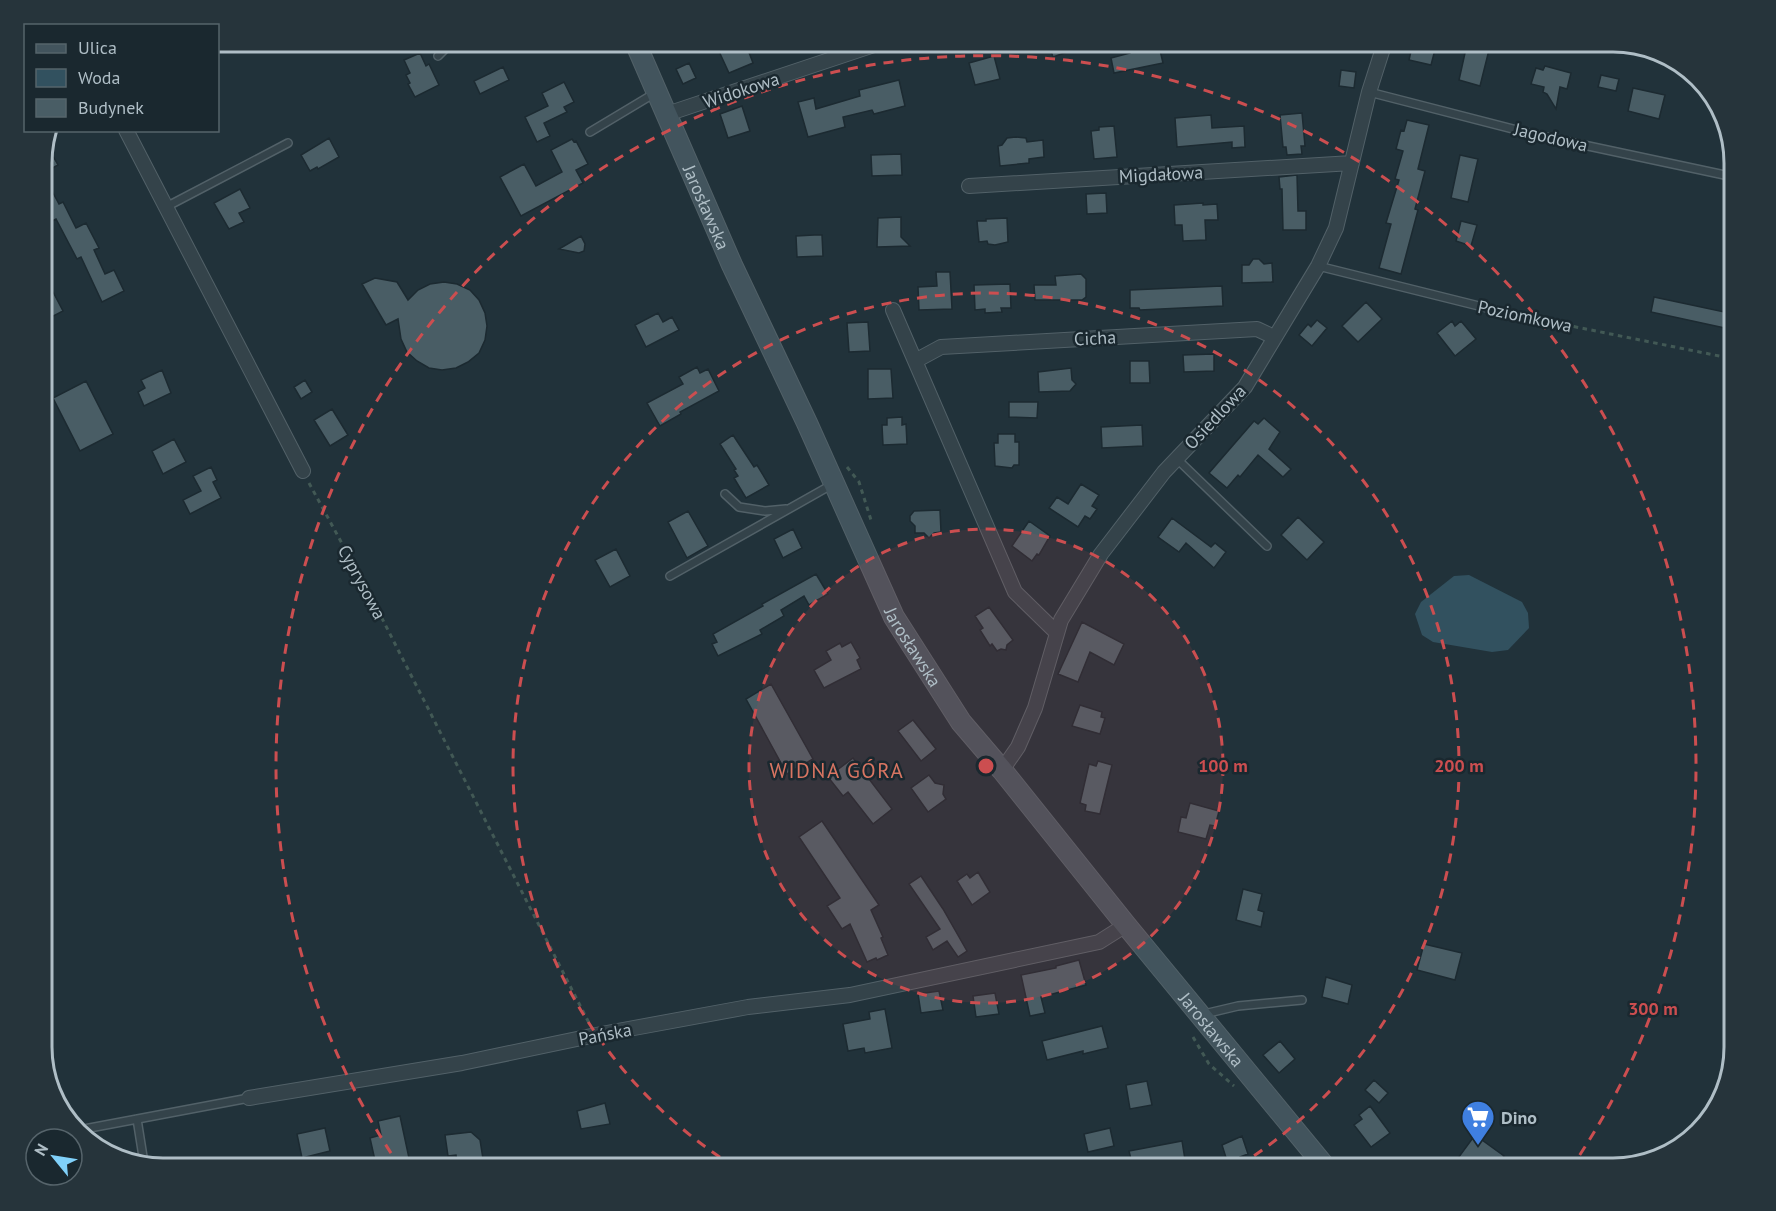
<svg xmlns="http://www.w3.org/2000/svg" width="1776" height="1211" font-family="'PT Sans',sans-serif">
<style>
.water{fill:#32515f}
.building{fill:#495d65;stroke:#1c2a31;stroke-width:1.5}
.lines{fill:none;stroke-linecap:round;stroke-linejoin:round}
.lane-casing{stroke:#526168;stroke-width:10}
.street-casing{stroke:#526168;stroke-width:16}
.secondary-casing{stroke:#526168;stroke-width:22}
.path{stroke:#425955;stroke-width:3;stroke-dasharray:4.5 4.5;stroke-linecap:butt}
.lane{stroke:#34434a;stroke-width:7}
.street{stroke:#34434a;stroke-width:14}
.secondary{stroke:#42545d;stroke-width:20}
.ring{fill:none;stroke:#cc4e50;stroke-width:3;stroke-dasharray:10 8}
.labels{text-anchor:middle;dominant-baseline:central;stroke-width:5;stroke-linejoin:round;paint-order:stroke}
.street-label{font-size:18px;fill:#afbec6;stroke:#1a282f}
.poi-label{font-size:18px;font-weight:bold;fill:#afbec6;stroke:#1a282f;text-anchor:start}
.quarter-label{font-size:21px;letter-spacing:1.5px;fill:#d87562;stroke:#1a282f}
.rim{fill:none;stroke:#afbec6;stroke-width:3}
.centre{fill:#cc4e50;stroke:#1a282f;stroke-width:3}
.ring-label{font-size:18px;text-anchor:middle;font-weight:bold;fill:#cc4e50;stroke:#1a282f;stroke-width:5;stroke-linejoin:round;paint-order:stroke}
</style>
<rect width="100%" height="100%" fill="#21323a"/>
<path class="water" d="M1469,575L1522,602L1528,613L1529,628L1508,650L1492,652L1433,642L1422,635L1415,614L1421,602L1454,576Z"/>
<path class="building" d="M730,42H745L753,63L729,73L717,47Z
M1048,42H1089L1090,44L1053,57Z
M1158,42L1163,63L1114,73L1111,58L1130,53L1129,49Z
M1413,42H1437L1431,65L1409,60Z
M1467,44L1489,50L1480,86L1459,80Z
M420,53L426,66L429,64L439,85L415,97L408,84L410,83L406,75L410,73L404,60Z
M994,56L1000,79L975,85L969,63Z
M689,63L696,78L683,84L676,69Z
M1545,66L1571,73L1567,89L1560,87L1556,109L1547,94L1543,92L1544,87L1531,84L1536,68L1543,70Z
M503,67L509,80L480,94L474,81Z
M1341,70L1356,72L1354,88L1339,86Z
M1601,75L1619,79L1616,91L1598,87Z
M899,80L905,106L874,114L872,110L843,117L845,127L808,137L798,102L814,98L816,109L860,96L859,90Z
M564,82L574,102L564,107L567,112L544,123L550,136L537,142L525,117L548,106L542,93Z
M1633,88L1665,95L1659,119L1628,111Z
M742,106L750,131L728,138L720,114Z
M1302,113L1305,146H1301L1302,154L1287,155L1286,147H1283L1280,115Z
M1211,115L1212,128L1244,126L1245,147L1232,148V142L1177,147L1175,118Z
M1407,120L1429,125L1418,169L1425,171L1415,209L1418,210L1401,274L1379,268L1391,224L1386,223L1399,180L1395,179L1403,151L1396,149L1401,130L1404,131Z
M1114,126L1117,157L1094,159L1091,131L1099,130V127Z
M1016,137L1026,138L1027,142L1043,140L1044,157L1029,159V163L1000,166L998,146L1002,145L1007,138Z
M329,138L339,157L318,169L317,167L310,171L301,155Z
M572,139L574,142L576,141L588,164L576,170L583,183L521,216L500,177L524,164L536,186L562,172L551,150Z
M45,142L58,165L42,174V156Z
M901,154L902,175L872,176L871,155Z
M1460,155L1478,159L1468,202L1451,198Z
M1297,175L1298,211H1306V230H1283L1282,189H1280L1279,177Z
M240,189L250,208L239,213L244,222L229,229L214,203Z
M52,191L59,204L63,202L76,228L86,223L99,248L94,250L105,274L114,270L124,291L102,302L81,257L77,259L56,219L42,226V196Z
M1106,193L1107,213L1087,214L1086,194Z
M1203,203V205L1217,204L1218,220H1205L1206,240L1183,241L1182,225H1175L1174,205Z
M901,217V237L910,246L877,247L878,218Z
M1007,218L1008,242L995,245L988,244L987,241L979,242L977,221H986V219Z
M1461,221L1477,225L1471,246L1456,241Z
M814,235H822L823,256L797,257L796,236Z
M581,236L585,244L584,251L579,253L559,249Z
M1253,259H1259L1264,264L1272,263L1273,282L1242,283V265H1249Z
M42,271L63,311L42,322Z
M936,272H950L952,309L919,310L918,287L937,286Z
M1081,274L1086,279V297L1082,300H1035L1034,285H1056L1055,276Z
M375,278L397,282L408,300L418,290L430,284L444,282L457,284L470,290L479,300L485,313L487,326L485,340L479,353L468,362L456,368L442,370L429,368L417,361L407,352L401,339L398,319L386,325L362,284Z
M1010,284L1011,308H1001L1002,312L985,313V309L975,310L974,285Z
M1222,286L1223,306L1140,310L1139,308H1130V290Z
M1654,297L1734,314V330L1651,312Z
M1366,302L1382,319L1358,342L1342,326Z
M658,313L663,322L672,317L679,330L646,347L635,325Z
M1317,320L1327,328L1312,346L1299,335L1308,324L1311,327Z
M1452,321L1455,326L1461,321L1476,339L1455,356L1437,333Z
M868,322L870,351L849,352L847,323Z
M1214,354V371L1184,372L1183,355Z
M1130,361H1149L1150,383H1130Z
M697,367L700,373L708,369L719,391L680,412L681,414L660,426L647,403L683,384L679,377Z
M1071,368L1072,380L1076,384L1070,391L1039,392L1038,372Z
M868,369H891L893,398L868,399Z
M162,370L171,393L144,406L138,392L145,388L141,380Z
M305,380L312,392L301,399L294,387Z
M86,381L113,434L80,451L53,398Z
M1009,402H1038L1037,418L1009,417Z
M332,409L348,435L330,446L314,420Z
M902,417V425L906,424L907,444L883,445L882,425H887V418Z
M1264,418L1280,432L1269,449L1291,469L1283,477L1258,455L1240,477L1238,475L1227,488L1209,473L1254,421L1258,424Z
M1142,425L1143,446L1102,448L1101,427Z
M998,434H1015V442H1019V465H1014L1012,468L995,466L994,443H998Z
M733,435L754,467L757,465L769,485L746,498L734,478L738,476L734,470L736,469L720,444Z
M174,439L186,462L163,474L152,451Z
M211,467L217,480L213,482L221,498L190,514L183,500L201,491L193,476Z
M1081,484L1099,495L1092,506L1097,509L1090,519L1085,516L1078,527L1049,508L1057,497L1068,504Z
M940,510L941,532L934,533L929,538L924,533H915V526L910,521V516L914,511Z
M688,511L708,546L687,558L668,522Z
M1298,517L1324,542L1307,560L1281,535Z
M1172,518L1211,547L1215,543L1226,552L1214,568L1186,543L1179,552L1158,537Z
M1029,521L1050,536L1039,555L1037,554L1032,561L1012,546Z
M793,529L802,548L783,558L774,539Z
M616,549L630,576L610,587L595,560Z
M816,574L828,594L809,605L804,596L781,610L784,616L760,630L762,634L718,656L712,644L717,642L713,634L763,606L762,604Z
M989,607L1013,640L1007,645L1006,650L1001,649L997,651L992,644L990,646L980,630L983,628L975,616Z
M1082,622L1124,644L1114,665L1090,652L1078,682L1058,674Z
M851,642L860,658L857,660L861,669L824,688L814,670L831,660L826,651L840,643L842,647Z
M771,684L813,759L787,774L746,699Z
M1080,705L1102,712L1101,717L1105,718L1100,734L1072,726Z
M913,720L936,749L921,761L898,731Z
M853,758L892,809L873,824L848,792L843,796L828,777Z
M1098,761L1112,765L1100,814L1085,811L1086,805L1080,803L1089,764L1096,766Z
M929,775L935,783L944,785L943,794L946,799L928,812L911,788Z
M1190,803L1219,811L1215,826L1210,825L1206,839L1178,832L1181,817L1186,818Z
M822,821L879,905L871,910L883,937L881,938L888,955L877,960L876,958L867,962L850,924L842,929L827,906L840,898L799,837Z
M978,872L990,892L972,905L957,881L967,874L970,878Z
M921,876L943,909L967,951L958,957L947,941L933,950L926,937L940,929L909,884Z
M1243,889L1262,894L1258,910L1264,912L1261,927L1236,920Z
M1424,944L1462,953L1455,980L1417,970Z
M1079,960L1086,985L1041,997L1045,1013L1030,1016L1021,975L1056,968V966Z
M1326,977L1352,985L1348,1004L1322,997Z
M939,991L943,1010L921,1013L918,994Z
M995,993L999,1014L976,1017L973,996Z
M885,1009L892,1048L865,1053L864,1048L848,1051L843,1024L870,1019L869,1012Z
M1102,1026L1108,1048L1083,1054V1051L1047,1060L1042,1041Z
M1280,1041L1295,1059L1279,1073L1263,1055Z
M1374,1080L1388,1093L1379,1103L1365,1090Z
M1147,1081L1152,1105L1130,1109L1126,1085Z
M605,1103L610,1124L581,1129L577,1111Z
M1370,1106L1390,1133L1371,1147L1354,1125L1362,1119L1359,1115Z
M400,1116L409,1158L376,1165L370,1138L381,1135L378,1121Z
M325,1128L330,1151L302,1158L297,1134Z
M1110,1128L1114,1146L1088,1152L1084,1134Z
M471,1132L480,1140L483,1159L457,1162L456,1155L448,1156L445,1135Z
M1475,1135L1504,1156L1495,1169H1450Z
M1242,1136L1248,1154L1240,1157L1241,1161L1228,1164L1222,1145Z
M1182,1141L1186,1166L1171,1169L1169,1161L1133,1168L1129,1151Z"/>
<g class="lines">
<defs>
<path id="lane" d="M438,56L452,42
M1369,92L1532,134L1734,177
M590,132L655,93
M166,207L288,143
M1318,266L1503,312
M1177,459L1267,546
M725,494L739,507L765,511L786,509
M670,576L833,484
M1204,1014L1238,1006L1302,1000
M137,1119L144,1163
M79,1130L249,1098"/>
<path id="street" d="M667,114L883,42
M126,130L303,471
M969,186L1352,163
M893,310L1015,592L1057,633
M917,360L941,347L1257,329L1274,337
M1002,770L1018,747L1035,708L1061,620L1101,554L1164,472L1245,387L1318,266L1336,228L1369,92L1385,42
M249,1098L462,1063L596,1035L748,1007L850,995L1099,942L1126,925"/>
<g id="secondary">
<path id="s1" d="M635,42L732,265L807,423L894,617L961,722L1002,770L1126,925L1327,1169"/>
</g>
</defs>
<use href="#lane" class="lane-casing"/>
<use href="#street" class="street-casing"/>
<use href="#secondary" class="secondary-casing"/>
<path class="path" d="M1512,314L1734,359
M847,467L859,482L871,520
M309,483L369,593L589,1023
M1193,1037L1209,1064L1234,1086"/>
<use href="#lane" class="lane"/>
<use href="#street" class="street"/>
<use href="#secondary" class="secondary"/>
</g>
<circle cx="986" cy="766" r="237" fill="#cc4e50" fill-opacity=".12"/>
<g class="ring">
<circle cx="986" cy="766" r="237"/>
<path d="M735 1167A473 473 0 1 1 1237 1167"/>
<path d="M401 1168A710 710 0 1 1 1571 1168"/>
</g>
<defs>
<symbol id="supermarket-pin" viewBox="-11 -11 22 30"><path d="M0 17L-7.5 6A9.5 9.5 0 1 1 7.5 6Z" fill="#3f7fe0" stroke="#1a282f"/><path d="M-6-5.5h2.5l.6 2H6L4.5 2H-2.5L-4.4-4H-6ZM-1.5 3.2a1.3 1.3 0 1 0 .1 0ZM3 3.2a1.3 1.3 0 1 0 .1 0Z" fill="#fff"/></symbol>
</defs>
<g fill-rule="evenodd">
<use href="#supermarket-pin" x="1459" y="1098" width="38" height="52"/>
</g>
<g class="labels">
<g class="street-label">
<text transform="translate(741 90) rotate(-18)">Widokowa</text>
<text transform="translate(1551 137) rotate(13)">Jagodowa</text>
<text transform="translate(1161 174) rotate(-3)">Migdałowa</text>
<text stroke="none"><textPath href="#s1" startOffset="180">Jarosławska</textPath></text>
<text transform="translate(1525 316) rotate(12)">Poziomkowa</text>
<text transform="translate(1095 338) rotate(-3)">Cicha</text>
<text transform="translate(1215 417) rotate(-47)">Osiedlowa</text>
<text transform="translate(362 582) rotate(62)">Cyprysowa</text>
<text stroke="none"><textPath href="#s1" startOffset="666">Jarosławska</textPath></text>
<text stroke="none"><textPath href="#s1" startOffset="1152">Jarosławska</textPath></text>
<text transform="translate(605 1034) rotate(-11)">Pańska</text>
</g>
<g class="poi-label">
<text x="1501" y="1117">Dino</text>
</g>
<g class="quarter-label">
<text x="837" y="770">WIDNA GÓRA</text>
</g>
</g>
<path d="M0 0H1776V1211H0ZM163 52H1613A111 111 0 0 1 1724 163V1047A111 111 0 0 1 1613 1158H163A111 111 0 0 1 52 1047V163A111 111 0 0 1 163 52Z" fill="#26343b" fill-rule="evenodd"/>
<path class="rim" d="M163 52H1613A111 111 0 0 1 1724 163V1047A111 111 0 0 1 1613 1158H163A111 111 0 0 1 52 1047V163A111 111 0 0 1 163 52Z"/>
<circle cx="986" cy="766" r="9" class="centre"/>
<g class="ring-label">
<text x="1223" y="772">100 m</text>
<text x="1459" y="772">200 m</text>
<text x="1653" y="1015">300 m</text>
</g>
<rect x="24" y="24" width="195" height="108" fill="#1a282f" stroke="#56646b" stroke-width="1.5"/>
<rect x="36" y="44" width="30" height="9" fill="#42545d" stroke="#56646b" stroke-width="1.5"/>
<text x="78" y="54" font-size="18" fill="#afbec6">Ulica</text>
<rect x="36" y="69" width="30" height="18" fill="#32515f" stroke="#56646b" stroke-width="1.5"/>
<text x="78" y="84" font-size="18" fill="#afbec6">Woda</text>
<rect x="36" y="99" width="30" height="18" fill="#495d65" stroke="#56646b" stroke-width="1.5"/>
<text x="78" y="114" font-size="18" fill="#afbec6">Budynek</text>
<g transform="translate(54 1157) rotate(300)"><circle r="28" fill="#1a282f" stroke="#56646b" stroke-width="1.5"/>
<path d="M0-4.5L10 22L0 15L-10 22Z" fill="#80d1fa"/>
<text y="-9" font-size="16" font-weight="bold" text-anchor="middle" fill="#afbec6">N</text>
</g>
</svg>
